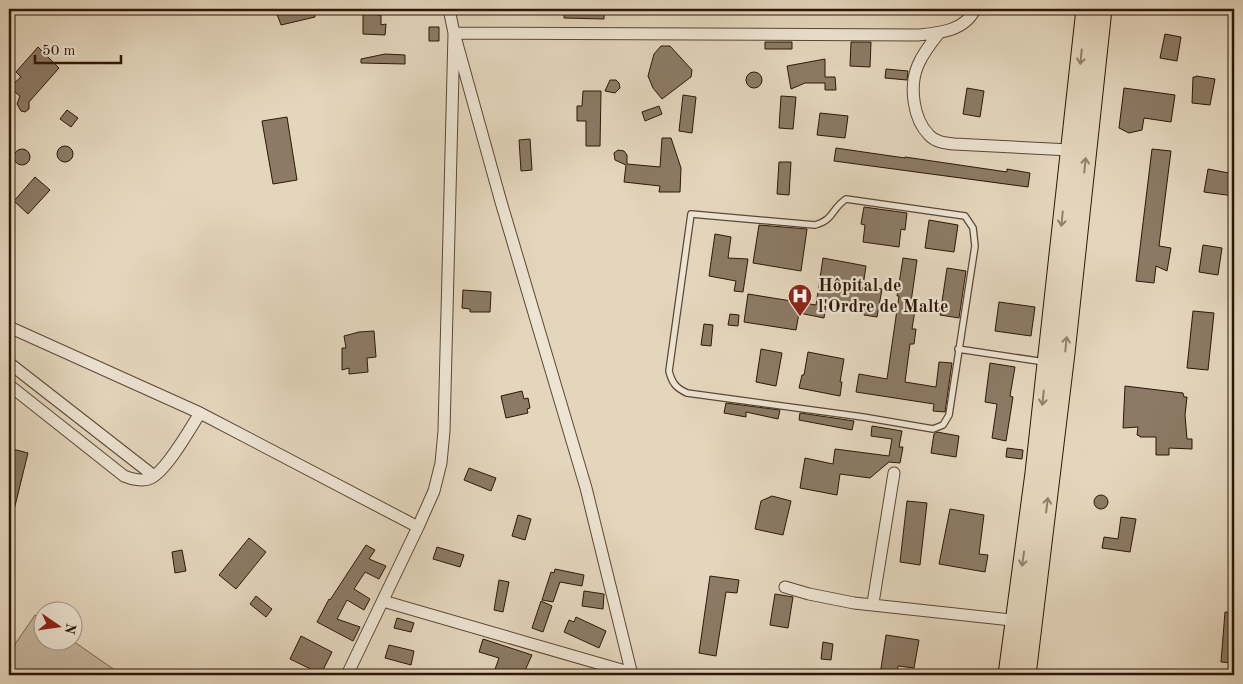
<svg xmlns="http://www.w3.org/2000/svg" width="1243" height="684" font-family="'Old Standard TT',serif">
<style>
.green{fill:#c5b69e;stroke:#796652}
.building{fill:#8c7a66;stroke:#2d1707}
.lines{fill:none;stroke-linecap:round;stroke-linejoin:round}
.lane-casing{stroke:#5b4734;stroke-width:8}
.street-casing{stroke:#5b4734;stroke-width:13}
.primary-casing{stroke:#2d1707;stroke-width:21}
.lane{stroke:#ede4d4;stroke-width:5.5}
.street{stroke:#ede4d4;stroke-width:11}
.primary{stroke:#e4d6bd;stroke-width:19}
.oneway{stroke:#92806b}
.labels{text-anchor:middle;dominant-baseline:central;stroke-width:4.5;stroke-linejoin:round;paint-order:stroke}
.poi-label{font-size:18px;font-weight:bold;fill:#2d1707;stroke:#ede4d4;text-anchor:start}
</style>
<rect width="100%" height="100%" fill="#e4d6bd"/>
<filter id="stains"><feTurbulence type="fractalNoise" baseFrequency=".004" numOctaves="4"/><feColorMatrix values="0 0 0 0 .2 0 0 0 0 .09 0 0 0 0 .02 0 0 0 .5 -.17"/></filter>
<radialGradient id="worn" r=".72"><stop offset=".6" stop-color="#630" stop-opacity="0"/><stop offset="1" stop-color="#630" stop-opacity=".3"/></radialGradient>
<path class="green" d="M35,615L42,620V642L73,641L122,675H9V653Z"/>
<path class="building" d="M275,9H314L315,17L281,25Z
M564,9H604V19L564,18Z
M363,14L381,15V25L386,24L385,35L363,34Z
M429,27H439V41H429Z
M1165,34L1181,37L1177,61L1160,58Z
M765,42H792V49H765Z
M851,42H871L870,67L850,66Z
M661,46H670L692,70L691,77L662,99L653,88L648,76L654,54Z
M38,47L59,68L29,102V109L25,112L21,111L17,104L20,96L12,90V85L21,77L16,72Z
M385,54L405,55V64L361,63V59Z
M825,59V77H835L836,90H825V83H805L791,89L787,66Z
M886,69L908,71L907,80L885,78Z
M746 80a8 8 0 1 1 16 0a8 8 0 1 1-16 0Z
M1196,76L1215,79L1210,105L1192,103L1193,77H1196Z
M610,80H616L619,83L620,88L615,93L605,91Z
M967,88L984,91L980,117L963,114Z
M1124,88L1175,95L1171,122L1144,118L1142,130L1129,133L1119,128Z
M583,91H601L600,146H586V121H577V106H582Z
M683,95L696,97L692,133L679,131Z
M781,96L796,97L793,129L779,128Z
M659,106L662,114L645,121L642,112Z
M67,110L78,118L71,127L60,119Z
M820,113L848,116L845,138L817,135Z
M287,117L297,180L273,184L262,121Z
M662,138H671L681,168L680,192H659L660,186L624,182L626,165L615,160L614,153L618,150L624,151L627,155V164L660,167Z
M530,139L532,170L521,171L519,140Z
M57 154a8 8 0 1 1 16 0a8 8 0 1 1-16 0Z
M836,148L905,158V157L1007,172V169L1030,173L1028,187L834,161Z
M1152,149L1171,151L1159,246L1171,248L1167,271L1156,266L1154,283L1136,281Z
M14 157a8 8 0 1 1 16 0a8 8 0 1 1-16 0Z
M779,162H791L789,195L777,194Z
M1208,169L1234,174V196L1204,192Z
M35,177L50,190L28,214L14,201Z
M864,207L907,213L905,230L901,229L899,247L863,242L865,225L861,224Z
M929,220L958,225L954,252L925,248Z
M759,225L807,229L801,271L753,263Z
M715,234L731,237L728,258L748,259L743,292L734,291L736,281L709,276Z
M1203,245L1222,248L1218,275L1199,272Z
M823,258L866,266L863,286L882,289L877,317L864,315L865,309L826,303L824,318L799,313L796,330L744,322L748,294L816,305Z
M903,258L917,260L910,309L915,310L912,329H916L914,344H910L905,382L936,387L939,362L952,363L945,412L933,411L934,404L856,392L859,374L887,379L899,296H897Z
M947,268L966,271L959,318L940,315Z
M463,290L491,292L490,312H470V309L462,308Z
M999,302L1035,307L1031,336L995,331Z
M1193,311L1214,313L1208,370L1187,368Z
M730,314L739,315L738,326L728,325Z
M704,324L713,325L711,346L701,345Z
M374,331L376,357L367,358L368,372L349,374V368L342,370V348H346L344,336L359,332Z
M761,349L782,353L776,386L756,382Z
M808,352L844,359L840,382H842L840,396L799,388L802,375H804Z
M990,363L1015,367L1010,396L1013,397L1006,441L992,438L997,404L985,402Z
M1125,386L1183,393L1184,397H1187L1185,415L1187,439H1192V449L1169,448V455H1156V437H1140V436L1137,435L1138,427L1123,428Z
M522,391L524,399L528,398L530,408L527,409L528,413L506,418L501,396Z
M726,403L780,410L778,419L746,412V417L724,413Z
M800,413L854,421L852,430L799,420Z
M872,426L902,431L899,447H903L900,463L889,462L870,478L840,474L837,495L800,488L805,458L833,464L835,449L889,456L892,439L871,436Z
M937,432L959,436L956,457L931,453L934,434Z
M9,448L28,453L12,518H9Z
M1007,448L1023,450L1022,459L1006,457Z
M469,468L496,478L491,491L464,480Z
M1094 502a7 7 0 1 1 14 0a7 7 0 1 1-14 0Z
M772,496L791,501L783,535L755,529L761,501Z
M907,501L927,503L920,565L900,562Z
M950,509L984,515L979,554L988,555L985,572L939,564Z
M518,515L531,519L525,540L512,536Z
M1121,517L1136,519L1130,552L1102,548L1104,537L1118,539Z
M249,538L266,552L236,589L219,575Z
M366,545L375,550L369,559L386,566L379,579L365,572L354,589L370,599L364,610L347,600L337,619L360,627L353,641L317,622L329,599L330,600Z
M437,547L464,555L460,567L433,559Z
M182,550L186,571L175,573L172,552Z
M555,569L584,575L582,586L560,582L553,602L542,600L551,572L554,573Z
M710,576L739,580L737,593L726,592L716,656L699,653Z
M499,580L509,582L503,612L494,610Z
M584,591L604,594L603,609L582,606Z
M775,594L793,597L788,628L770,625Z
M256,596L272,609L266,617L250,604Z
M541,601L552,606L543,632L532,628Z
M1225,612L1234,613V663L1221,662Z
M576,617L606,631L599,648L564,632L569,620L574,622Z
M397,618L414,623L411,632L394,628Z
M886,635L919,640L914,668L898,666L897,675H880Z
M301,636L332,652L321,674L290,659Z
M483,639L532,655L523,675H493L499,658L479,652Z
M823,642L833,644L831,660L821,659Z
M389,645L414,651L411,665L385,658Z"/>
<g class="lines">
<defs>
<path id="lane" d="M846,199L965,216L973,228L975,246L949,415L943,425L933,429L863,417L687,393C676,388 672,383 669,371L691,214L815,225C835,219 831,209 846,199Z
M958,349L1045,362"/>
<path id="street" d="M939,33C931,43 923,53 918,65C909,86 913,119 929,135C935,142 945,143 954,144L1070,150
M9,327L200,413L418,527
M9,363L154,476
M9,385L124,476C131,479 143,482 151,478C167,470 190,429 200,413
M785,587L809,594L854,603L1020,621
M383,601L632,673
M873,603L894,473
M347,675L418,527L434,491L441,463L444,431L454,33L449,9
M632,675L586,488L501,202L454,33L918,35C939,33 965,31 975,9"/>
<path id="primary" d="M1008,675L1035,473L1086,9
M1026,675L1065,353L1102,9"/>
</defs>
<use href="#lane" class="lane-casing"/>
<use href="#street" class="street-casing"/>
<use href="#primary" class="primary-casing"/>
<use href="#lane" class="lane"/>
<use href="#street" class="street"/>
<use href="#primary" class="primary"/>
</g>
<defs><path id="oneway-shaft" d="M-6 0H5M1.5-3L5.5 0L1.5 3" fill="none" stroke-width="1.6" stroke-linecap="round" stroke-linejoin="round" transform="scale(1.25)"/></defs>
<g class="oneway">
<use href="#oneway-shaft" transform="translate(1081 57) rotate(96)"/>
<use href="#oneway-shaft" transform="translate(1085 165) rotate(-84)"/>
<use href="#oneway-shaft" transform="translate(1062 219) rotate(96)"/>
<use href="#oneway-shaft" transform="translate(1066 344) rotate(-84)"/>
<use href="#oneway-shaft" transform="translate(1043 398) rotate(96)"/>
<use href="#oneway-shaft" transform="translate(1047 505) rotate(-83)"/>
<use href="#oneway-shaft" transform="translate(1023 559) rotate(98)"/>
</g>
<defs>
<symbol id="hospital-pin" viewBox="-11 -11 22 30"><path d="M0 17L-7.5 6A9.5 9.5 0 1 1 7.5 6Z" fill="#8f2418" stroke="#ede4d4"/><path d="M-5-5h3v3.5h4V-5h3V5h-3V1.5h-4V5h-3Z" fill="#fff"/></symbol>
</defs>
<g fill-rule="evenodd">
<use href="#hospital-pin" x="786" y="282" width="28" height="38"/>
</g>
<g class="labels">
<g class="poi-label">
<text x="818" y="286">Hôpital de<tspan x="818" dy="21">l'Ordre de Malte</tspan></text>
</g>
</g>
<rect width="1243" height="684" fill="none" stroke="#e4d6bd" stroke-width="30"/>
<rect x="10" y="10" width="1223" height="664" fill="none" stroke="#2d1707" stroke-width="2.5"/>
<rect x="15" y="15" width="1213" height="654" fill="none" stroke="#2d1707"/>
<g transform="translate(58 626) rotate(103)"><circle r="24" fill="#ede4d4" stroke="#a09282"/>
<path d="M0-4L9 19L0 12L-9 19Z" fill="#8f2418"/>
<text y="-8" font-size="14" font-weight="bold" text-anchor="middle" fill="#2d1707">N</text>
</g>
<path d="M35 55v8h86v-8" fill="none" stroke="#2d1707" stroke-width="2.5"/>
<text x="42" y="55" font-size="15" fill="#2d1707" stroke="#ede4d4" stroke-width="4" paint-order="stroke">50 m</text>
<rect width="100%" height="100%" filter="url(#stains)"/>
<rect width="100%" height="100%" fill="url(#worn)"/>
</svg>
